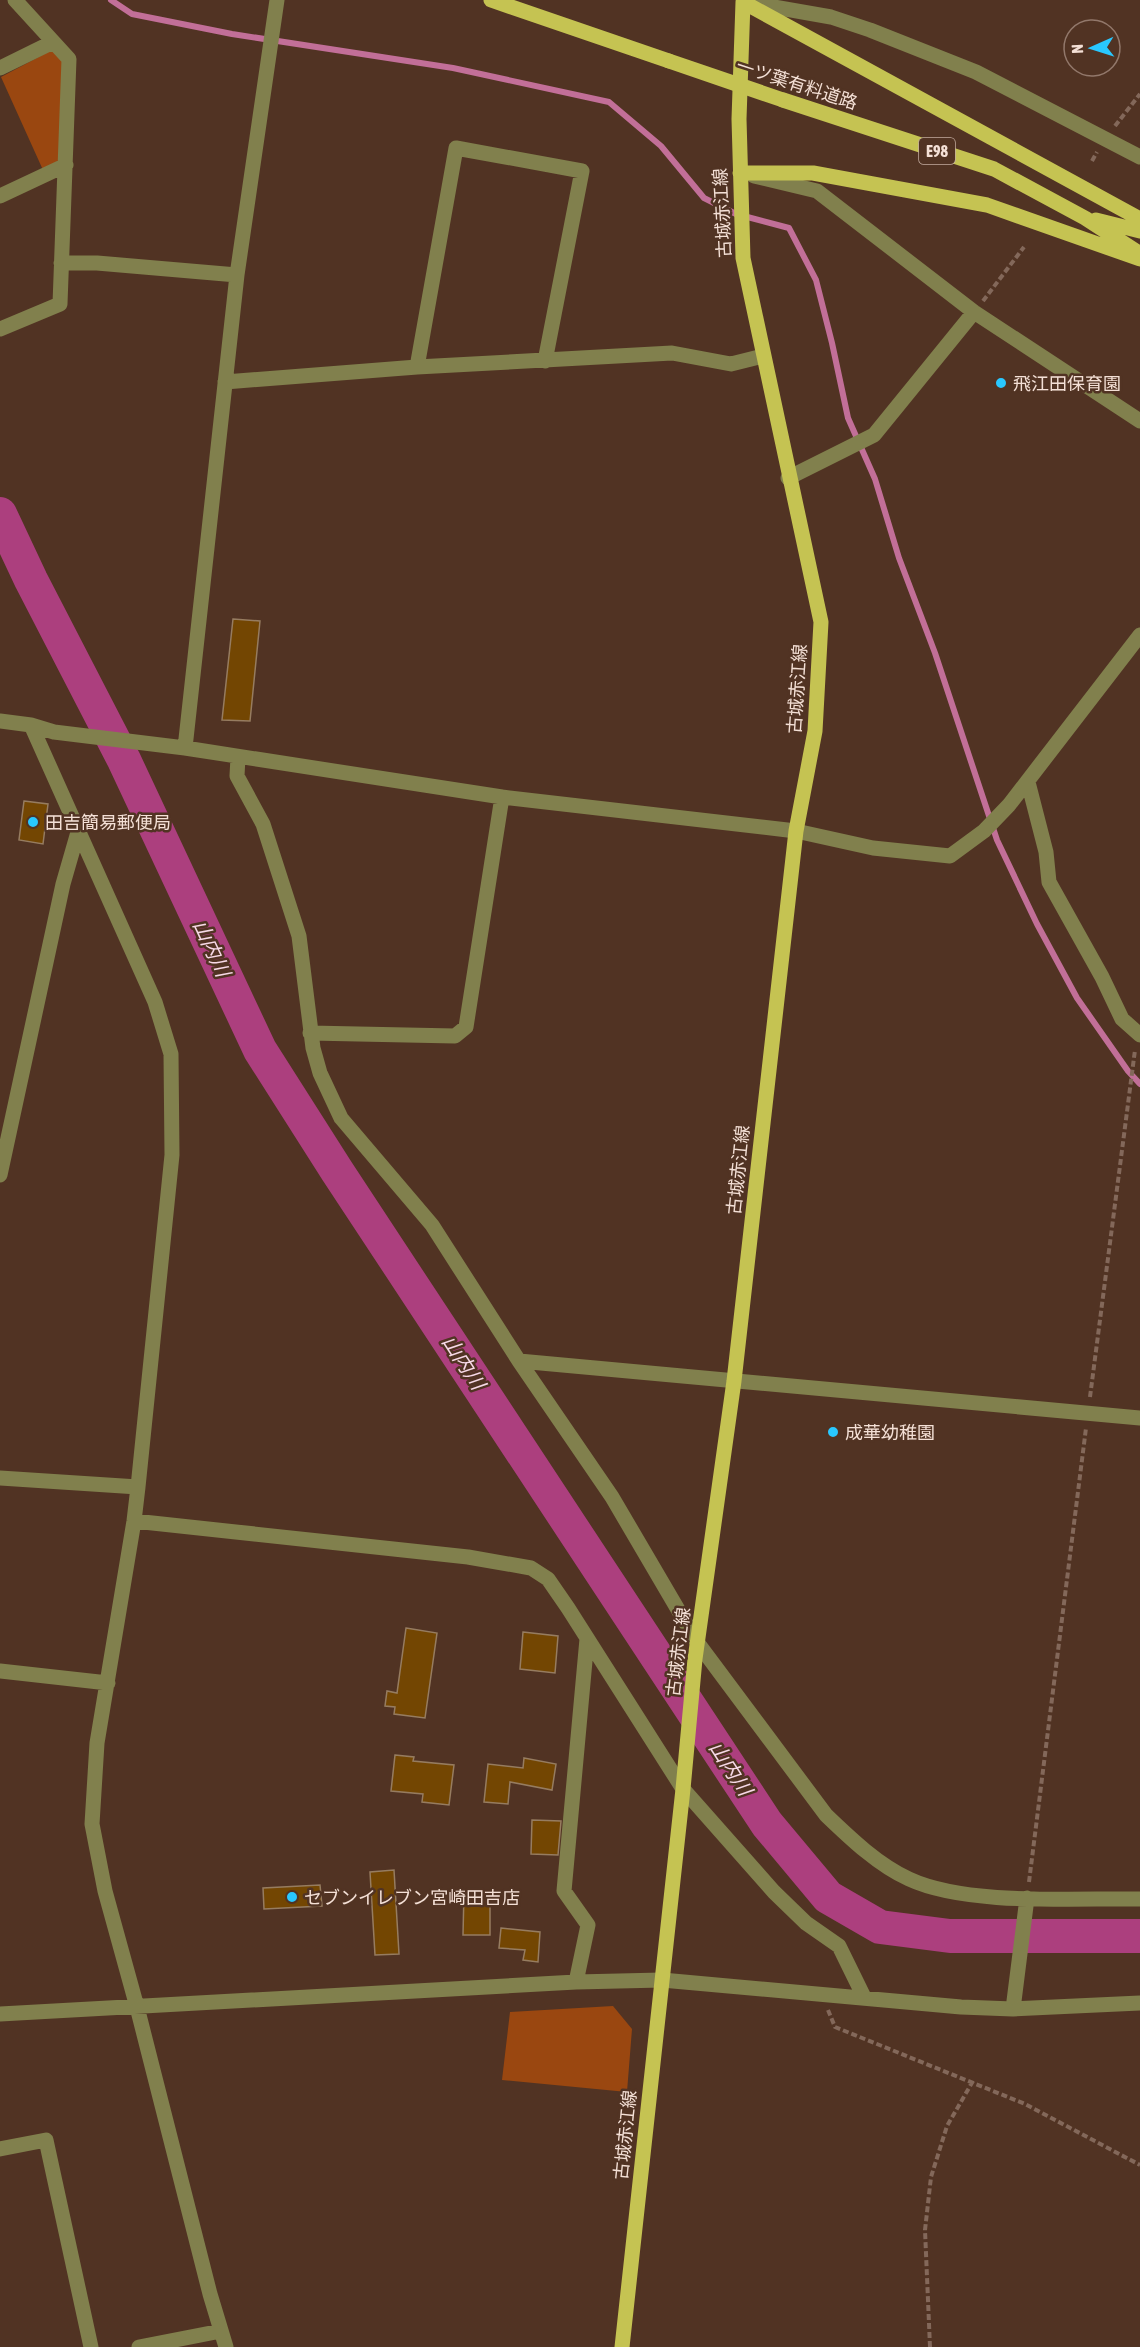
<svg xmlns="http://www.w3.org/2000/svg" width="1140" height="2347" font-family="'Asap Condensed','Noto Sans JP',sans-serif">
<style>
.green{fill:#9a4710}
.lines{fill:none;stroke-linecap:round;stroke-linejoin:round}
.stream{stroke:#c26f98;stroke-width:6}
.river{stroke:#ac3f7e;stroke-width:34}
.building{fill:#734602;stroke:#967c60;stroke-width:1.5}
.path{stroke:#83685a;stroke-width:4;stroke-dasharray:6 3;stroke-linecap:butt}
.minor{stroke:#81804d;stroke-width:15}
.major{stroke:#c5c352;stroke-width:15}
.major-bridge{stroke:#c5c352;stroke-width:15}
.poi-dot{fill:#29c8ff;stroke:#513323;stroke-width:2}
.labels{text-anchor:middle;dominant-baseline:central;stroke-width:5;stroke-linejoin:round;paint-order:stroke}
.shield{fill:#513323;stroke:#c3aca0;stroke-width:1.5}
.shield-label{font-size:16px;font-weight:bold;fill:#f4e0d6}
.street-label{font-size:18px;fill:#f4e0d6;stroke:#513323}
.poi-label{font-size:18px;fill:#f4e0d6;stroke:#513323;text-anchor:start}
.water-label{font-size:20px;font-style:italic;fill:#f7d9e7;stroke:#513323}
</style>
<rect width="100%" height="100%" fill="#513323"/>
<path class="green" d="M52,50L63,60L61,159L43,170L1,77Z
M613,2006L632,2029L627,2092L502,2080L510,2012Z"/>
<g class="lines">
<path class="stream" d="M111,0L132,14L232,34L453,68L609,102L661,146L704,198L736,214L789,228L816,280L832,343L848,418L875,479L899,558L935,653L997,840L1037,924L1077,998L1128,1071L1140,1084"/>
<path class="river" d="M0,514L31,580L124,760L260,1050L337,1171L767,1824L828,1897L880,1927L950,1936H1140"/>
</g>
<path class="building" d="M233,619L260,621L250,721L222,720Z
M24,801L48,804L43,844L19,840Z
M406,1628L437,1633L425,1718L394,1714L395,1707L385,1706L387,1691L397,1693Z
M523,1632L558,1636L555,1673L520,1669Z
M395,1755L414,1757L413,1761L454,1765L449,1805L422,1802L423,1794L391,1791Z
M524,1758L556,1764L552,1790L510,1782L508,1804L484,1802L488,1764L523,1768Z
M532,1820L561,1821L558,1855L531,1854Z
M394,1870L399,1954L375,1955L370,1872Z
M320,1885L322,1906L264,1909L263,1888Z
M464,1892H490V1935H463Z
M501,1928L540,1932L538,1962L523,1960L525,1950L499,1948Z"/>
<g class="lines">
<path class="path" d="M1115,126L1140,94
M1092,161L1097,152
M983,301L1024,247
M1090,1397L1135,1050
M1029,1882L1086,1428
M828,2010L835,2027L1025,2104L1140,2165
M930,2347L925,2230L931,2177L947,2126L973,2081"/>
<path class="minor" d="M746,2L831,17L870,30L976,72L1140,157
M0,68L53,42
M754,176L817,191L974,312L1140,421
M0,196L66,165
M61,263H97L237,275
M0,329L60,304L69,59L15,0
M417,367L456,148L582,171L545,361
M225,382L417,367L672,353L731,364L763,356
M788,478L874,435L974,312
M0,721L31,725L54,732L185,748L502,797L796,831L873,848L950,856L984,831L1009,805L1140,635
M31,725L155,1002L171,1054L172,1155L138,1487L134,1521L97,1743L92,1824L105,1891L137,2007L210,2294L226,2347
M185,748L237,275L277,0
M238,757L237,776L263,824L299,936L313,1048L320,1073L341,1118L432,1225L519,1361L612,1497L697,1642L826,1815C850,1838 878,1865 909,1879C967,1906 1075,1898 1140,1899
M1028,782L1046,852L1049,882L1102,977L1122,1019L1140,1035
M310,1033L455,1036L466,1027L502,797
M0,1175L63,884L78,832
M519,1361L1140,1418
M0,1478L138,1487
M134,1521L468,1557L531,1568L548,1579L568,1608L683,1789L774,1892L806,1923L839,1946L864,1997
M0,1671L108,1683
M576,1982L588,1925L564,1891L587,1639
M1013,2009L1027,1898
M0,2014L576,1982L662,1980L961,2007L1013,2009L1140,2003
M0,2149L46,2140L91,2347
M139,2347L221,2331"/>
<path class="major" d="M491,0L669,61
M783,100L994,169L1085,218L1139,253
M740,173H813L987,205L1140,259
M1096,220L1140,231
M622,2347L683,1789L695,1659L734,1381L796,831L815,731L821,622L743,258L739,119L743,2L1140,219"/>
<path class="major-bridge" d="M669,61L783,100"/>
</g>
<g class="poi-dot">
<circle cx="1001" cy="383" r="6"/>
<circle cx="33" cy="822" r="6"/>
<circle cx="833" cy="1432" r="6"/>
<circle cx="292" cy="1897" r="6"/>
</g>
<g class="labels">
<rect class="shield" x="919" y="138" width="36" height="26" rx="4.5"/>
<g class="shield-label">
<text x="937" y="151">E98</text>
</g>
<g class="street-label">
<text transform="translate(797 84) rotate(18)">一ツ葉有料道路</text>
<text transform="translate(722 213) rotate(-93)">古城赤江線</text>
<text transform="translate(797 689) rotate(-86)">古城赤江線</text>
<text transform="translate(738 1170) rotate(-84)">古城赤江線</text>
<text transform="translate(678 1652) rotate(-83)">古城赤江線</text>
<text transform="translate(625 2135) rotate(-84)">古城赤江線</text>
</g>
<g class="poi-label">
<text x="1013" y="383">飛江田保育園</text>
<text x="45" y="822">田吉簡易郵便局</text>
<text x="845" y="1432">成華幼稚園</text>
<text x="304" y="1897">セブンイレブン宮崎田吉店</text>
</g>
<g class="water-label">
<text transform="translate(212 948) rotate(65)">山内川</text>
<text transform="translate(464 1362) rotate(57)">山内川</text>
<text transform="translate(731 1768) rotate(57)">山内川</text>
</g>
</g>
<g transform="translate(1092 48) rotate(267)"><circle r="28" fill="#513323" stroke="#92786b" stroke-width="1.5"/>
<path d="M0-4.5L10 22L0 15L-10 22Z" fill="#29c8ff"/>
<text y="-9" font-size="16" font-weight="bold" text-anchor="middle" fill="#f4e0d6">N</text>
</g>
</svg>
